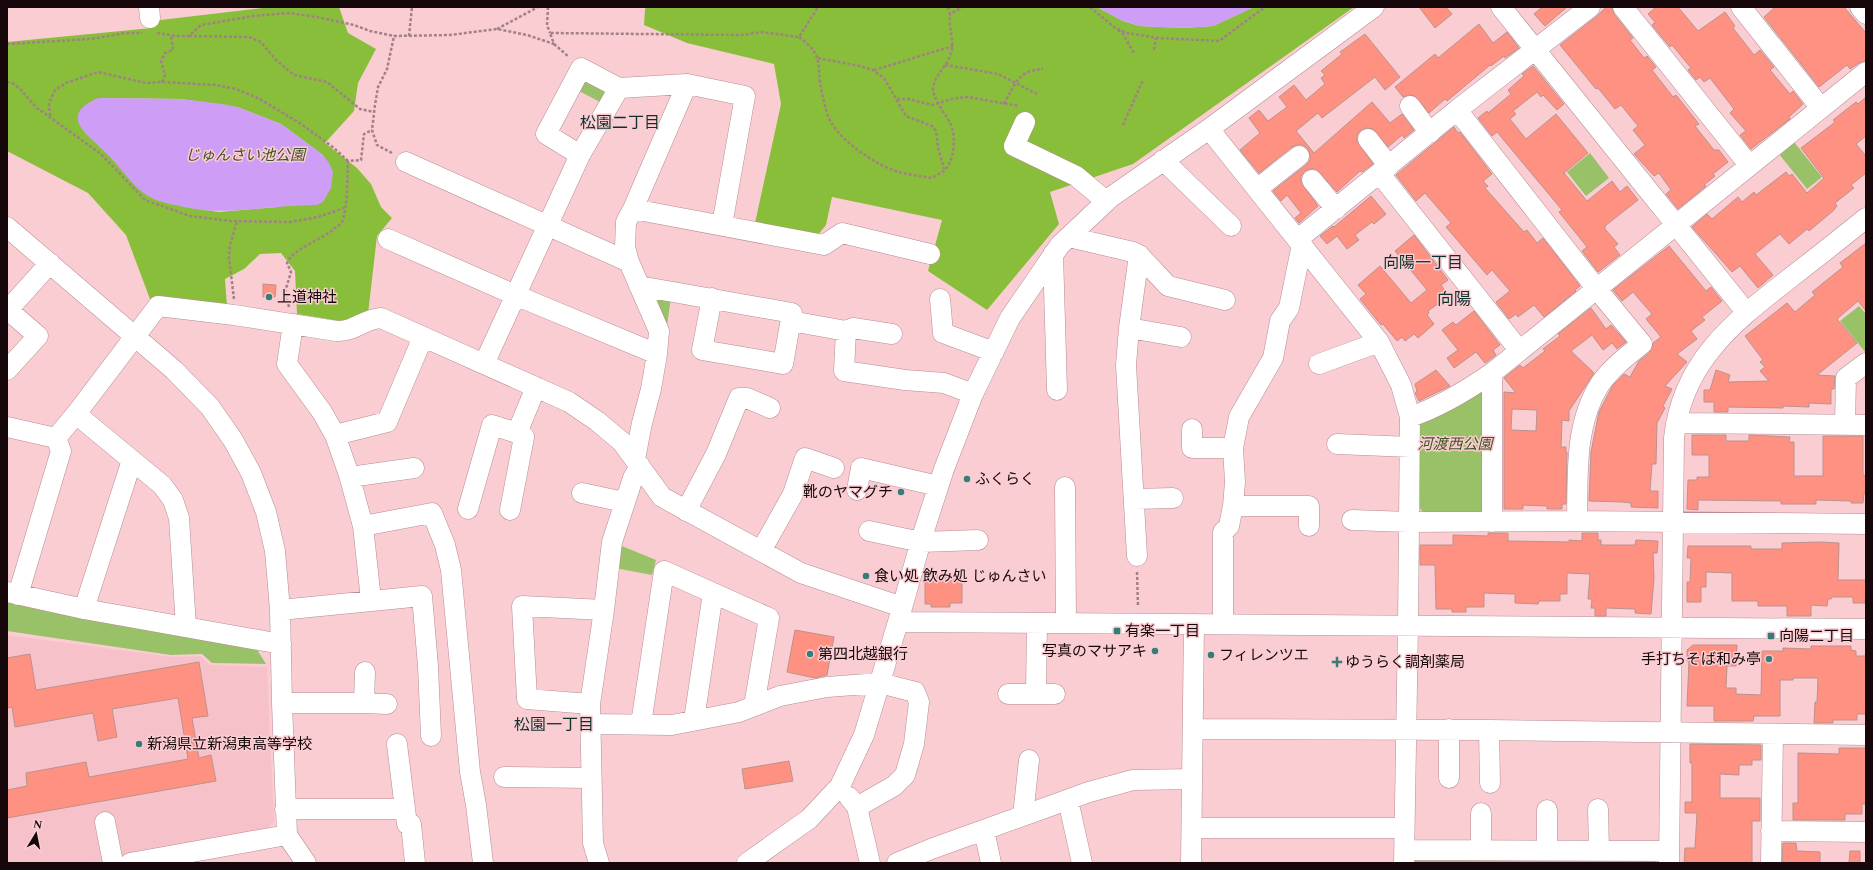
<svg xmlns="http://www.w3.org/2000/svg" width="1873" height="870" font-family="Spectral,'Noto Sans JP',serif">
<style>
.built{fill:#f7c1c9}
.green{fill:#99c168}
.forest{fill:#89be3b;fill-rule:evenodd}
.water{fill:#ce9df6}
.building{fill:#ff9182;stroke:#bc928b;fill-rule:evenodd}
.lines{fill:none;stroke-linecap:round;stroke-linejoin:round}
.minor-casing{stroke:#b68c92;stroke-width:21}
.path{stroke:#a28185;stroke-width:2.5;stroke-dasharray:3 2;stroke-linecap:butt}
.minor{stroke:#fff;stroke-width:20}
.poi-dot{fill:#367d78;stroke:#facdd3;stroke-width:1.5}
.labels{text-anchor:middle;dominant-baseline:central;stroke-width:3;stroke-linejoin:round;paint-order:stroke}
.park-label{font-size:15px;font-style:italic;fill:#3e5422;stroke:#facdd3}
.poi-label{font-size:15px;fill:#16080a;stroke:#facdd3;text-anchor:start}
.neighbourhood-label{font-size:16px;fill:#0e312e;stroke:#facdd3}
.quarter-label{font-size:17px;fill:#0e312e;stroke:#facdd3}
</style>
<rect width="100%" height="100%" fill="#facdd3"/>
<path class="built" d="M7,635L172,657L201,656L210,665L267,667L274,821L264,833L89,863H7Z"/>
<path class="green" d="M583,79L609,87L604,104L577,90Z
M1790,137L1822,177L1807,189L1775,149Z
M1590,153L1609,178L1586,196L1567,172Z
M652,294L671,297L666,333Z
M1859,306L1866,314V353L1840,321Z
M1484,386L1486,512H1423L1420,508V445L1417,425Z
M612,542L656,560L652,575L610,567Z
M7,602L256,648L266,664L212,663L202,654L171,655L7,631Z
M1652,856L1657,863H1415V859Z"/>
<path class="forest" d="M271,7H339L348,33L376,49L358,83L354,111L325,143L357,168L371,184L381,207L392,218L377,236L368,314L352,323L297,314L295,271L281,253L260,254L244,269L225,279L227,307L150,299L126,235L88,193L7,151V42L152,28V21ZM98,98L181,99L237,107L281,124L323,155L278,207L219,212L191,208L149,196L138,188L109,155Z
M647,7H1097L1123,21L1139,26L1184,28L1213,26L1254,7H1354L1133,164L1050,192L1059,224L987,310L928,271L942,220L832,197L826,225L817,236L755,223L781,104L774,64L687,43L644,25L645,9Z"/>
<path class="water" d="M1097,7H1254L1213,26L1184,28L1139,26L1123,21Z
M98,98L181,99L222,104L237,107L281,124L323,155L329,163L333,172L331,188L323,202L317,205C304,205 290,206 277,207C248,209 219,214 189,208C176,205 160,203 148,196C133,187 122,169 110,157C93,138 54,117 98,98Z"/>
<path class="building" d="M1419,7H1446L1452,14L1435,28Z
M1542,7H1567L1545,26L1534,14Z
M1606,7H1612L1614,14L1633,38L1630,40L1644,58L1647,56L1656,67L1652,70L1673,97L1676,95L1699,124L1695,126L1714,150H1719L1728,162L1713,174L1715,176L1704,185L1706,186L1678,209L1666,194L1671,190L1659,173L1654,176L1634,154L1645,145L1633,130L1638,126L1621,105L1615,109L1598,88L1596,89L1560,45L1597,16Z
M1656,7H1678L1698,31L1725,12L1735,26L1733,28L1754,55L1760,50L1774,67L1770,70L1790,94L1793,91L1803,104L1789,117L1790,119L1751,149L1740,135L1746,131L1730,113L1734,109L1710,78L1704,82L1700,77L1696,80L1688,70L1691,68L1672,45L1670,47L1652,25L1655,22L1648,14Z
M1775,7H1844L1866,33V61L1859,63L1850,69L1847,65L1819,87L1764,17Z
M1479,24L1493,43L1507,32L1519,48L1505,58L1504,56L1491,66L1490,65L1447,101L1445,99L1429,113L1415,96L1408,95L1403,97L1395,87L1435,54L1438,58Z
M1365,34L1400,77L1385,90L1375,77L1322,118L1318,113L1296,131L1314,153L1372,102L1390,123L1402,114L1414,130L1404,138L1402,135L1388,147L1373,129L1366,128L1361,130L1357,135V141L1373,164L1362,172L1360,171L1337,192L1316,169H1310L1305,171L1301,176V182L1318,206L1299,223L1295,218L1301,213L1287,195L1281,201L1273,191L1306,165L1310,160V155L1308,149L1303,145H1297L1292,147L1259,173L1240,150L1260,133L1249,118L1259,110L1268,121L1287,107L1279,97L1294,85L1306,100L1325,84L1321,78L1325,75L1321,71L1342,54L1340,52Z
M1533,66L1564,104L1557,110L1543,95L1541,97L1537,92L1513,111L1516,114L1510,119L1526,139L1556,114L1588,153L1564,173L1587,201L1612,181L1620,192L1627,186L1638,200L1605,226V229L1618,244L1614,247L1620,255L1598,272L1582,251L1587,247L1559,212L1562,210L1497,132L1492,136L1478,118L1487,111L1488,113L1511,94L1508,90L1524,76L1522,74Z
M1866,97V136L1856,144L1866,156V173L1851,185L1854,188L1835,203L1837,206L1833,211L1809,231L1807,229L1789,244L1780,234L1755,254L1773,275L1758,288L1740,266L1732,272L1692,227L1707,214L1712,219L1738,197L1742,202L1754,192L1756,195L1786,172L1789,176L1792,174L1807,193L1824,178L1801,148L1830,126L1835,122L1833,120L1856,102L1858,104Z
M1454,127L1458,133L1460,132L1492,174L1483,181L1488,186L1485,188L1524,232L1527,230L1537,243L1543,238L1580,286L1575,290L1576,291L1544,317L1534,305L1518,317L1516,314L1509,319L1496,302L1510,291L1492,270L1487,275L1446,227L1451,223L1425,193L1416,201L1396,175Z
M1371,196L1386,214L1374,224L1372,222L1355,235L1359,240L1347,249L1337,236L1327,244L1320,236L1333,226L1334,227Z
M1414,235L1448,280L1441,285L1449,296L1428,311L1429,313L1427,315L1434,324L1418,338L1414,334L1405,341L1402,337L1397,341L1383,324L1381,325L1360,299L1366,294L1358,285L1380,266L1411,303L1427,290L1395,251Z
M1866,243V311L1858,301L1837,319L1857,343L1817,375L1835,376L1834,389H1831V404L1809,403V407L1783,406V408L1728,407V412H1714V402H1704V390H1710L1716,370L1730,375L1728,382L1769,381L1760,371L1765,367L1760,362L1763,360L1745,336L1787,303L1795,312L1815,295L1812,292L1843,267L1840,263Z
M1669,246L1706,291L1711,287L1722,301L1702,317L1705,320L1691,331L1697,339L1677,354L1687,362L1665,386L1672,389L1663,406L1665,408L1657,423L1656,464H1652L1650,491H1658V508L1631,507V503L1623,502L1589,501L1591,452L1599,412L1613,385L1624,374L1630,377L1639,361L1649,353L1653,343L1661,337L1646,319L1652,314L1633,292L1622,301L1613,290Z
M263,284L276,285L275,297H263Z
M1591,308L1606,329L1611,325L1626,342L1617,349L1612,343L1603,350L1592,335L1571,351L1594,373L1569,411V421L1562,420L1561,447H1566V452H1567L1566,504H1562V509H1547V506L1523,505V509H1504V392L1516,393L1504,378L1520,365L1523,368L1545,351L1543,349L1560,336L1558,334ZM1512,409L1537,410L1536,431L1511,430Z
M1474,311L1500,345L1493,350L1496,355L1485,363L1476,352L1454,368L1447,358L1458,350L1442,330L1453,322L1456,325Z
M1436,370L1450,386L1419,401L1415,393L1417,391L1415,384Z
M1692,435H1726V441H1749V435L1790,437L1789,442H1794V476H1823V436H1863V475L1866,476V493H1864L1863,503H1851V501L1816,500V504H1781V501L1698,500V510L1687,509L1688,480H1697V477H1709V455H1692Z
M1488,533H1508V541L1569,542V540L1582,541V533H1598V540H1601V545H1635L1636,540L1658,541L1657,553H1653L1654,578L1651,614L1635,613V609L1606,608V616H1595V608H1591L1592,599H1588L1590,574L1567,573V594H1560V601H1539L1538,604L1515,603V594L1484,593V607H1466V612H1452V609H1436L1435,565H1420V545H1453V535L1488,536Z
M1820,542L1839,543L1838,580H1866L1865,603H1853V597H1832L1831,599H1828L1827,606L1811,605V616H1787V606H1758V601H1732V573L1706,572V587H1701V602H1687V582H1690L1691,558H1687L1688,546H1751V549H1782V543Z
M925,575L962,576V603H950V607H931V604H925Z
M795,630L834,637L827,675L815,678L787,672Z
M1693,645H1737L1736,666H1727L1726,688H1736V694L1761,695L1762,651H1783V648L1811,649V646H1851V650L1856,651V656H1866V714H1857V720H1833V723H1814L1815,702H1817L1818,678H1793V680H1780V716H1754L1753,721H1714V706H1687L1689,661H1687V650Z
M30,654L36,690L199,662L208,716L192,718L199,758L211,755L216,781L7,818V790L27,786L26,773L86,762L89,777L188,759L178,698L112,709L117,737L98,741L93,713L15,727L12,707L7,708V658Z
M1690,744L1761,745V760H1752V765H1739V775L1720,774V798H1760V821H1752V863H1684L1685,848H1695L1697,813H1685V802H1692V763H1690Z
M1839,748H1866V804H1862V814H1845V820H1793V803H1798V753L1839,754Z
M789,761L793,781L745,789L742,769Z
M1783,843H1796L1797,851L1820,852V863H1782Z
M1850,851H1860V863H1849Z"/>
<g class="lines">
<defs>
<path id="minor" d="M149,7L150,18
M1501,7L1746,312
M1623,7L1749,165
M1741,7L1821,108
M1860,7L1866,14
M687,84L633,209L824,245L842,233L930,254
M1410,106L1430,133
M1457,110L1596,288L1642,344C1627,356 1611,368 1600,384C1574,425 1578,475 1577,521
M1025,122L1014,146L1076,176L1106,201
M1209,129L1379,342L1401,385L1410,417L1408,626L1404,863
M1368,139L1389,166
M580,155L619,88
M1163,160L1231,226
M406,162L629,262
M1380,174L1519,350
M1312,180L1336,209
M1257,189L1299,156
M633,209L626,222L625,247L629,262L659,331L657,354L651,389L642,423L635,459
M7,227L174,370L210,407L233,440L251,473L266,512L275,551L280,610L282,703L287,835L306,863
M1069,237L1133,252L1139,255L1129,328L1126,365L1137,556
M388,239L515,295L657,354
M1298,239L1457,110L1590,7
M1053,254L1057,390
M1139,255L1168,286L1225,300
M639,286L792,313L783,364L702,350L712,298
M940,299L943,333L994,352
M7,311L50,263
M791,321L846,331L844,371L905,380L944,383L973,394
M293,324L287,364L322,412L335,435L349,475L363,526L371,600
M1129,328L1181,337
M846,331L853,328L892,334
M484,364L580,155L546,134L581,68L619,88L687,84L745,96L722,225
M1319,364L1379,342
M7,370L38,336L8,310
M1492,373V522
M76,414L162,485L173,500L179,518L186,627
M1410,417C1440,407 1466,391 1492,373L1866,72
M1676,423L1866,425
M1845,425L1846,378L1866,363
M7,427L56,438L76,414L158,306L234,315L336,331C355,332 363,319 381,318L569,402L597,421L622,442L662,497L801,573L902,607
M1192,429V448H1233
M335,435L387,422L423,337
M1337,444L1411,447
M350,477L414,468
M1065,487L1066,623
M857,490L861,468L938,486
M582,493L624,502
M1135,499L1173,498
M1233,506H1309V526
M468,509L492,425L517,433
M510,510L524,437L517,433L536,387
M686,511L716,454L739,398H747L770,408
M1352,520L1409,522L1577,521L1866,524
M363,526L432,513L445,545L451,570L470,772L476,805L483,863
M869,531L921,542L978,540
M761,551L793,494L805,458L834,468
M7,592L84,609L281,644
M18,595L61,451L56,438
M84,609L132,460
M280,610L422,596L428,666L431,736
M898,622L1866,629
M1223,624V532L1229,526L1233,506L1235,482L1233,448L1239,417L1273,358L1280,321L1289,308L1302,244
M1008,694H1055
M1036,694L1037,623
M282,703H364L365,672
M364,703L387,704
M590,704L527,699L522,606L604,610
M694,720L713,593
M591,724L672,725L739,712L780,696L827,687L880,683L915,692L919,702L914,744L905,775L894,786L857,807
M641,724L664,571L769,618L754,706
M1193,729L1489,730L1866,735
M1449,729V778
M1489,730L1490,783
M397,744L405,809
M504,777L591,778
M849,797L857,807L870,863
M1068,800L1082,863
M285,809H405L407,824H411L415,863
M1598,809L1599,850
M1547,810V850
M1481,813V850
M1023,816L1029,760
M105,822L113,863
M1192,828H1404
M984,830L991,863
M1771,831L1866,832
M1404,850L1669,851
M130,863L287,835
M599,863L593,843L590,704L604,610L612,542L633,478L640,466
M747,863L809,819L840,786L864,735L898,622L922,537L944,469L973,394L1010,318L1060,245L1111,197L1209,129L1374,7
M897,863L931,849L1089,792L1133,780L1192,779
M1191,863L1194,624
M1669,863L1674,438C1682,364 1730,325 1785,282C1812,261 1839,240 1866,218
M1771,863L1773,734"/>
</defs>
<use href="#minor" class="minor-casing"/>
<path class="path" d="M548,7L547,25L550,33
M904,7H906
M948,7L950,14L963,7
M1090,7L1114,27L1126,33L1158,38L1219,41L1265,7
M497,29L538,7
M1118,30L1123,34L1134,53
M157,33L176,36H189L201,25L253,16L289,13L322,18L354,25L370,31L394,36
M189,36L249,37L261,42L276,60L294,75L327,82L360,109L374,112
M409,36L412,7
M799,37C826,57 815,64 822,93C824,102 827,117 832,124C844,143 877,166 899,172C909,175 921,176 932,178C936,175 941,173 945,170C954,160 957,135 950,123C946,115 932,97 933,88C935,74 948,66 951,53C955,41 948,27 950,14
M7,44L91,39L125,33H142
M554,44L569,57
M1154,50L1156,38
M818,58L860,66L873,70L884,78L906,116L932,126L936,131L938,147L944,169
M945,65L998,74L1037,94
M874,70L953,46
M7,82L12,83L19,88L37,108L101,154L145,200L190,216L231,221L290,222L318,217L344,208
M162,82L165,75L161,61L165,53L173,50L171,35
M897,99H908L933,105L951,99L967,97L1019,106
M1004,104C1015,84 1018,70 1043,69
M50,116L49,103L55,90L66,83L98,72L146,83L162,82L216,85L236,89L260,99L301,124L334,148L348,161
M1123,125L1143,80
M392,153L377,145L372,130L375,105L378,87L387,69L394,36L450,35L497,29L527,35L554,44L550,33L741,35L762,32L799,37L818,7
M234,299L229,258L230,245L237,221
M289,307L285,292L291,272L287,263C292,249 322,240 335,228C337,227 341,224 342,222C348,208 347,177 348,161L361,160L364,134L372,130
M1137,572L1138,607"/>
<use href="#minor" class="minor"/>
</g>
<g class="poi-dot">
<circle cx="269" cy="297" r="4"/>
<circle cx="967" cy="479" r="4"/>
<circle cx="901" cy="492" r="4"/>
<circle cx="866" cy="576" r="4"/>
<rect x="1113" y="627" width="8" height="8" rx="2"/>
<rect x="1767" y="632" width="8" height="8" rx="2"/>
<circle cx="1155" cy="651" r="4"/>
<circle cx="810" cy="654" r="4"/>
<circle cx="1211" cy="655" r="4"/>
<circle cx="1769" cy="659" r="4"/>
<path d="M1335 656h4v4h4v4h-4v4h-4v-4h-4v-4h4z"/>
<circle cx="139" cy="744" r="4"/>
</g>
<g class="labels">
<g class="park-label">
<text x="245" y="155">じゅんさい池公園</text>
<text x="1455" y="444">河渡西公園</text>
</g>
<g class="poi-label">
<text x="277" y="297">上道神社</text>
<text x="975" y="479">ふくらく</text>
<text x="893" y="492" text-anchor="end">靴のヤマグチ</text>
<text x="874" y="576">食い処 飲み処 じゅんさい</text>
<text x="1125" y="631">有楽一丁目</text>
<text x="1779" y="636">向陽二丁目</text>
<text x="1147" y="651" text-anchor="end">写真のマサアキ</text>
<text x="818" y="654">第四北越銀行</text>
<text x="1219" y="655">フィレンツエ</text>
<text x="1761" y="659" text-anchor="end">手打ちそば和み亭</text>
<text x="1345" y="662">ゆうらく調剤薬局</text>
<text x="147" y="744">新潟県立新潟東高等学校</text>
</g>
<g class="neighbourhood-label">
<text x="620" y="123">松園二丁目</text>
<text x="1423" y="263">向陽一丁目</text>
<text x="554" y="725">松園一丁目</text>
</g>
<g class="quarter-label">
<text x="1454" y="300">向陽</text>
</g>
</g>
<rect width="1873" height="870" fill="none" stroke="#16080a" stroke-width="16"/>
<g transform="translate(36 834) rotate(10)" stroke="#facdd3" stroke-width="3" paint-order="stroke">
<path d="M0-3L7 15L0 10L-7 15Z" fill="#16080a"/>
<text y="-6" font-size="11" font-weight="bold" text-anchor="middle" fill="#16080a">N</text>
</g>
</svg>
